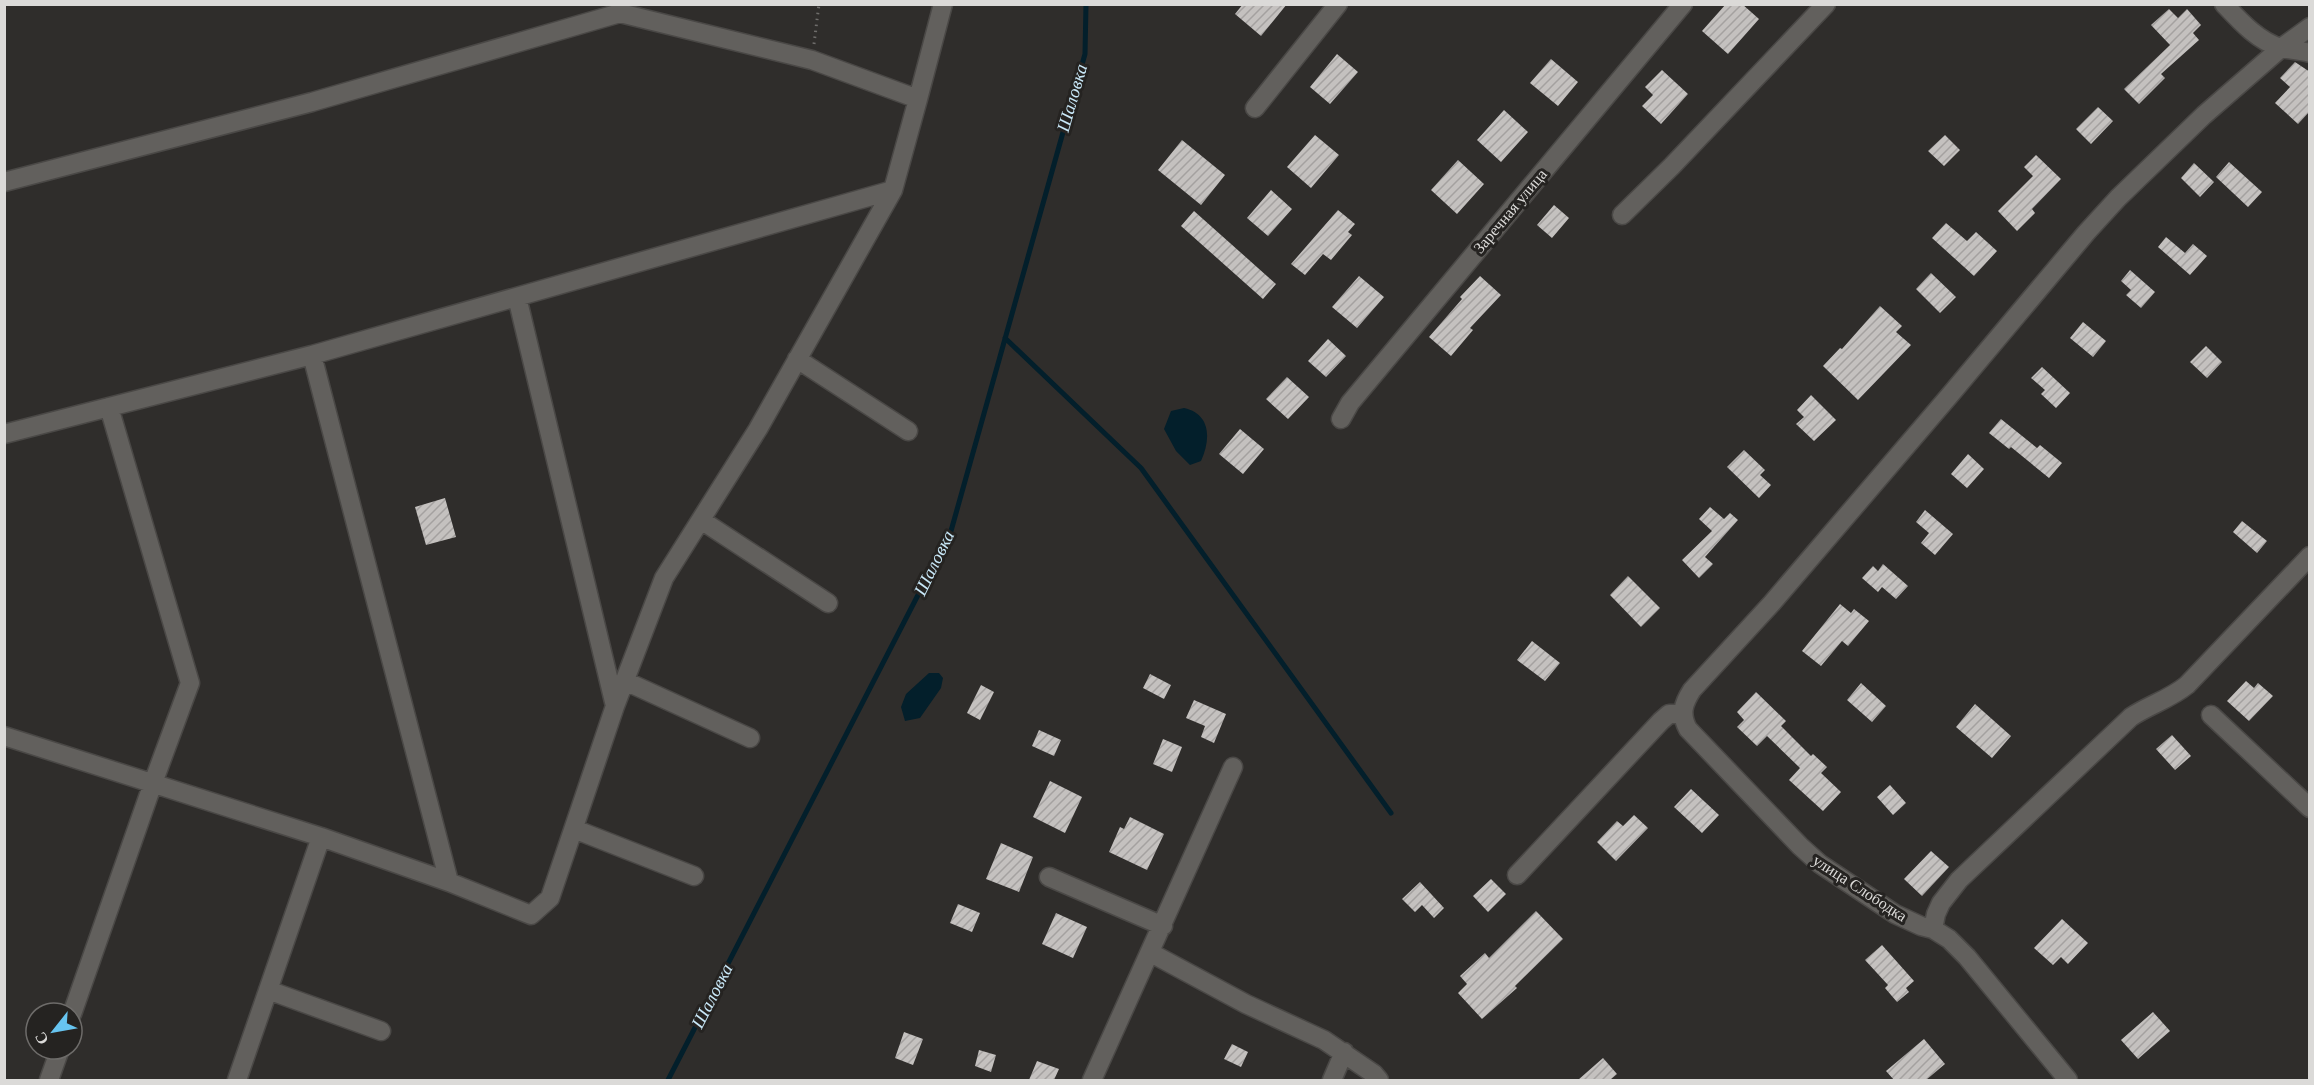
<svg xmlns="http://www.w3.org/2000/svg" width="2314" height="1085" font-family="'Times New Roman',serif">
<style>
.water{fill:#031f2b}
.lines{fill:none;stroke-linecap:round;stroke-linejoin:round}
.stream{stroke:#031f2b;stroke-width:5}
.building{fill:url(#building-hatch)}
.minor-casing{stroke:#4a4846;stroke-width:21}
.path{stroke:#6f6d6b;stroke-width:3;stroke-dasharray:1.5 4.5;stroke-linecap:butt}
.minor{stroke:#62605d;stroke-width:18}
.labels{text-anchor:middle;dominant-baseline:central;stroke-width:6;stroke-linejoin:round;paint-order:stroke}
.street-label{font-size:16px;fill:#dbdad8;stroke:#252321}
.water-label{font-size:18px;font-style:italic;fill:#c9e8f8;stroke:#252321}
</style>
<defs>
<pattern id="building-hatch" width="6" height="6" patternUnits="userSpaceOnUse" patternTransform="scale(1.5)"><rect width="6" height="6" fill="#c4c1bf"/><path d="M-1 1l2-2M0 6l6-6M5 7l2-2" fill="none" stroke="#a4a1a0"/></pattern>
</defs>
<rect width="100%" height="100%" fill="#2f2d2b"/>
<path class="water" d="M1184,408C1211,414 1211,439 1201,461L1190,465L1176,451L1164,429L1171,411Z
M929,673H939L943,678L941,688L920,718L905,721L901,707L906,694Z"/>
<g class="lines">
<path class="stream" d="M1005,338L1141,468L1391,813
M668,1080L951,531L1085,54L1086,4"/>
</g>
<path class="building" d="M1243,4H1287L1261,36L1235,14Z
M1726,4H1742L1759,19L1728,54L1702,31Z
M2169,9L2178,18L2187,9L2201,25L2193,33L2199,40L2161,74L2165,78L2139,104L2124,89L2170,45L2151,25Z
M1337,54L1358,72L1330,104L1310,87Z
M1551,59L1578,82L1558,106L1530,83Z
M2295,62L2310,72V111L2298,124L2275,103L2290,87L2280,78Z
M1662,70L1688,94L1661,124L1642,106L1653,95L1645,87Z
M2098,107L2113,121L2091,144L2076,129Z
M1504,110L1528,132L1501,162L1477,140Z
M1315,135L1339,155L1311,188L1287,167Z
M1945,135L1960,150L1944,166L1928,151Z
M1182,140L1225,175L1201,205L1158,170Z
M2036,155L2061,179L2032,209L2035,213L2017,231L1998,211L2033,176L2024,167Z
M1458,160L1484,184L1457,214L1431,190Z
M2229,162L2262,192L2248,207L2216,177Z
M2194,163L2214,182L2200,197L2181,178Z
M1271,190L1292,209L1268,236L1247,218Z
M1554,205L1569,218L1552,238L1537,225Z
M1338,210L1355,224L1348,232L1352,235L1331,260L1323,254L1305,275L1291,264Z
M1194,211L1276,284L1263,299L1181,226Z
M1946,223L1967,241L1976,232L1997,251L1974,276L1932,238Z
M2166,237L2185,253L2193,244L2207,256L2190,275L2158,247Z
M2130,270L2155,292L2141,308L2126,295L2131,290L2121,281Z
M1931,273L1956,297L1940,313L1916,289Z
M1359,276L1384,297L1357,328L1332,307Z
M1480,276L1501,295L1470,328L1473,330L1451,356L1429,337L1462,299L1460,297Z
M1880,306L1902,326L1896,332L1911,345L1858,400L1823,366L1840,348L1842,349Z
M2083,322L2106,341L2093,357L2070,338Z
M1328,339L1346,356L1326,377L1308,361Z
M2206,346L2222,362L2207,378L2190,362Z
M2042,367L2070,393L2056,408L2041,394L2045,390L2031,378Z
M1287,377L1309,397L1288,419L1266,399Z
M1811,395L1836,420L1814,441L1796,424L1804,417L1797,410Z
M2001,419L2037,448L2040,445L2062,463L2049,478L2011,447L2009,449L1989,433Z
M1240,429L1264,449L1243,474L1219,454Z
M1744,450L1765,470L1760,475L1771,485L1759,498L1727,467Z
M1968,454L1984,469L1967,488L1951,474Z
M445,498L456,537L426,545L415,507Z
M1710,507L1724,519L1730,513L1738,520L1705,557L1713,564L1699,578L1682,560L1712,531L1699,519Z
M1925,510L1953,534L1935,555L1921,543L1929,533L1916,522Z
M2242,521L2267,541L2257,553L2233,532Z
M1883,564L1908,586L1896,599L1882,587L1878,592L1862,578L1873,566L1878,571Z
M1628,576L1660,608L1641,627L1610,595Z
M1840,604L1851,613L1854,609L1869,621L1848,646L1842,641L1821,666L1802,651Z
M1532,641L1560,663L1545,681L1517,660Z
M1150,674L1171,685L1164,699L1143,688Z
M2246,681L2254,688L2258,683L2273,696L2249,721L2227,701Z
M1861,683L1886,706L1872,722L1847,700Z
M981,685L994,692L980,720L967,713Z
M1756,692L1786,721L1781,726L1811,756L1813,754L1827,767L1821,773L1841,792L1823,811L1789,780L1800,768L1767,736L1757,746L1737,727L1744,720L1737,712Z
M1194,700L1226,714L1214,743L1201,737L1205,726L1186,718Z
M1975,704L2011,736L1992,758L1956,727Z
M1039,730L1061,740L1054,756L1032,746Z
M2172,735L2191,756L2175,770L2156,749Z
M1163,739L1182,747L1172,772L1153,764Z
M1050,781L1082,797L1065,833L1033,817Z
M1890,785L1906,803L1893,815L1877,797Z
M1691,789L1719,815L1702,833L1674,807Z
M1634,815L1648,828L1616,861L1597,842L1617,821L1623,826Z
M1130,817L1164,834L1147,870L1109,852L1120,827L1124,829Z
M1001,843L1033,857L1019,892L986,879Z
M1931,851L1949,867L1922,896L1904,879Z
M1491,879L1506,894L1488,912L1473,896Z
M1420,882L1444,908L1434,918L1422,905L1415,912L1402,899Z
M958,904L980,913L972,932L950,923Z
M1536,911L1563,939L1515,986L1517,988L1482,1019L1458,993L1467,984L1460,976L1485,953L1489,958Z
M1056,913L1087,927L1073,958L1042,944Z
M2062,919L2088,943L2068,964L2061,957L2053,965L2034,948Z
M1882,945L1914,981L1906,988L1909,992L1897,1002L1885,988L1888,985L1865,960Z
M2153,1012L2170,1031L2138,1059L2121,1040Z
M904,1032L923,1039L913,1065L895,1058Z
M1924,1039L1945,1064L1926,1080H1894L1886,1071Z
M1232,1044L1248,1052L1241,1067L1224,1059Z
M979,1050L996,1055L991,1072L975,1066Z
M1603,1058L1617,1074L1610,1080H1578Z
M1037,1061L1059,1069L1054,1080H1029Z"/>
<g class="lines">
<defs>
<path id="minor" d="M2224,4C2240,21 2258,41 2281,48C2290,50 2300,50 2310,53
M918,99L943,4
M1255,108L1338,4
M4,182L312,102L620,13L812,60L918,99L893,190L312,355
M1622,215L1672,166L1826,4
M517,297L615,706
M797,359L908,431
M1341,419L1350,403L1683,4
M4,434L312,355L449,882L321,837L4,736
M701,520L828,603
M625,681L750,738
M2211,715L2310,808
M574,829L694,876
M1517,875L1661,721L1669,714H1682
M1049,877L1163,926
M449,882L531,915L550,898L615,706L664,578L758,429L893,190
M1933,929L1936,914L1941,903L1959,880L2131,717C2149,705 2170,699 2187,685L2310,556
M1151,953L1246,1004L1324,1040L1374,1074L1379,1080
M268,990L381,1031
M72,1014L153,783L190,683L109,407
M49,1080L60,1049
M237,1080L321,837
M1092,1080L1233,767
M1332,1080L1344,1052
M2068,1080L1967,957L1949,939L1933,929L1921,926L1895,914L1820,864L1800,846L1688,729C1680,714 1683,704 1692,690L1772,603L1950,395L2086,233L2118,198L2204,115L2281,48L2310,27"/>
</defs>
<use href="#minor" class="minor-casing"/>
<path class="path" d="M814,44L819,4"/>
<use href="#minor" class="minor"/>
</g>
<g class="labels">
<g class="street-label">
<text transform="translate(1510 211) rotate(-50)">Заречная улица</text>
<text transform="translate(1860 888) rotate(33)">улица Слободка</text>
</g>
<g class="water-label">
<text transform="translate(1072 98) rotate(-74)">Шаловка</text>
<text transform="translate(934 563) rotate(-64)">Шаловка</text>
<text transform="translate(712 996) rotate(-63)">Шаловка</text>
</g>
</g>
<rect width="2314" height="1085" fill="none" stroke="#dbdad8" stroke-width="12"/>
<g transform="translate(54 1031) rotate(239)"><circle r="28" fill="#252321" stroke="#6e6c6a" stroke-width="1.5"/>
<path d="M0-4.5L10 22L0 15L-10 22Z" fill="#67c4f0"/>
<text y="-9" font-size="16" font-weight="bold" text-anchor="middle" fill="#dbdad8">С</text>
</g>
</svg>
